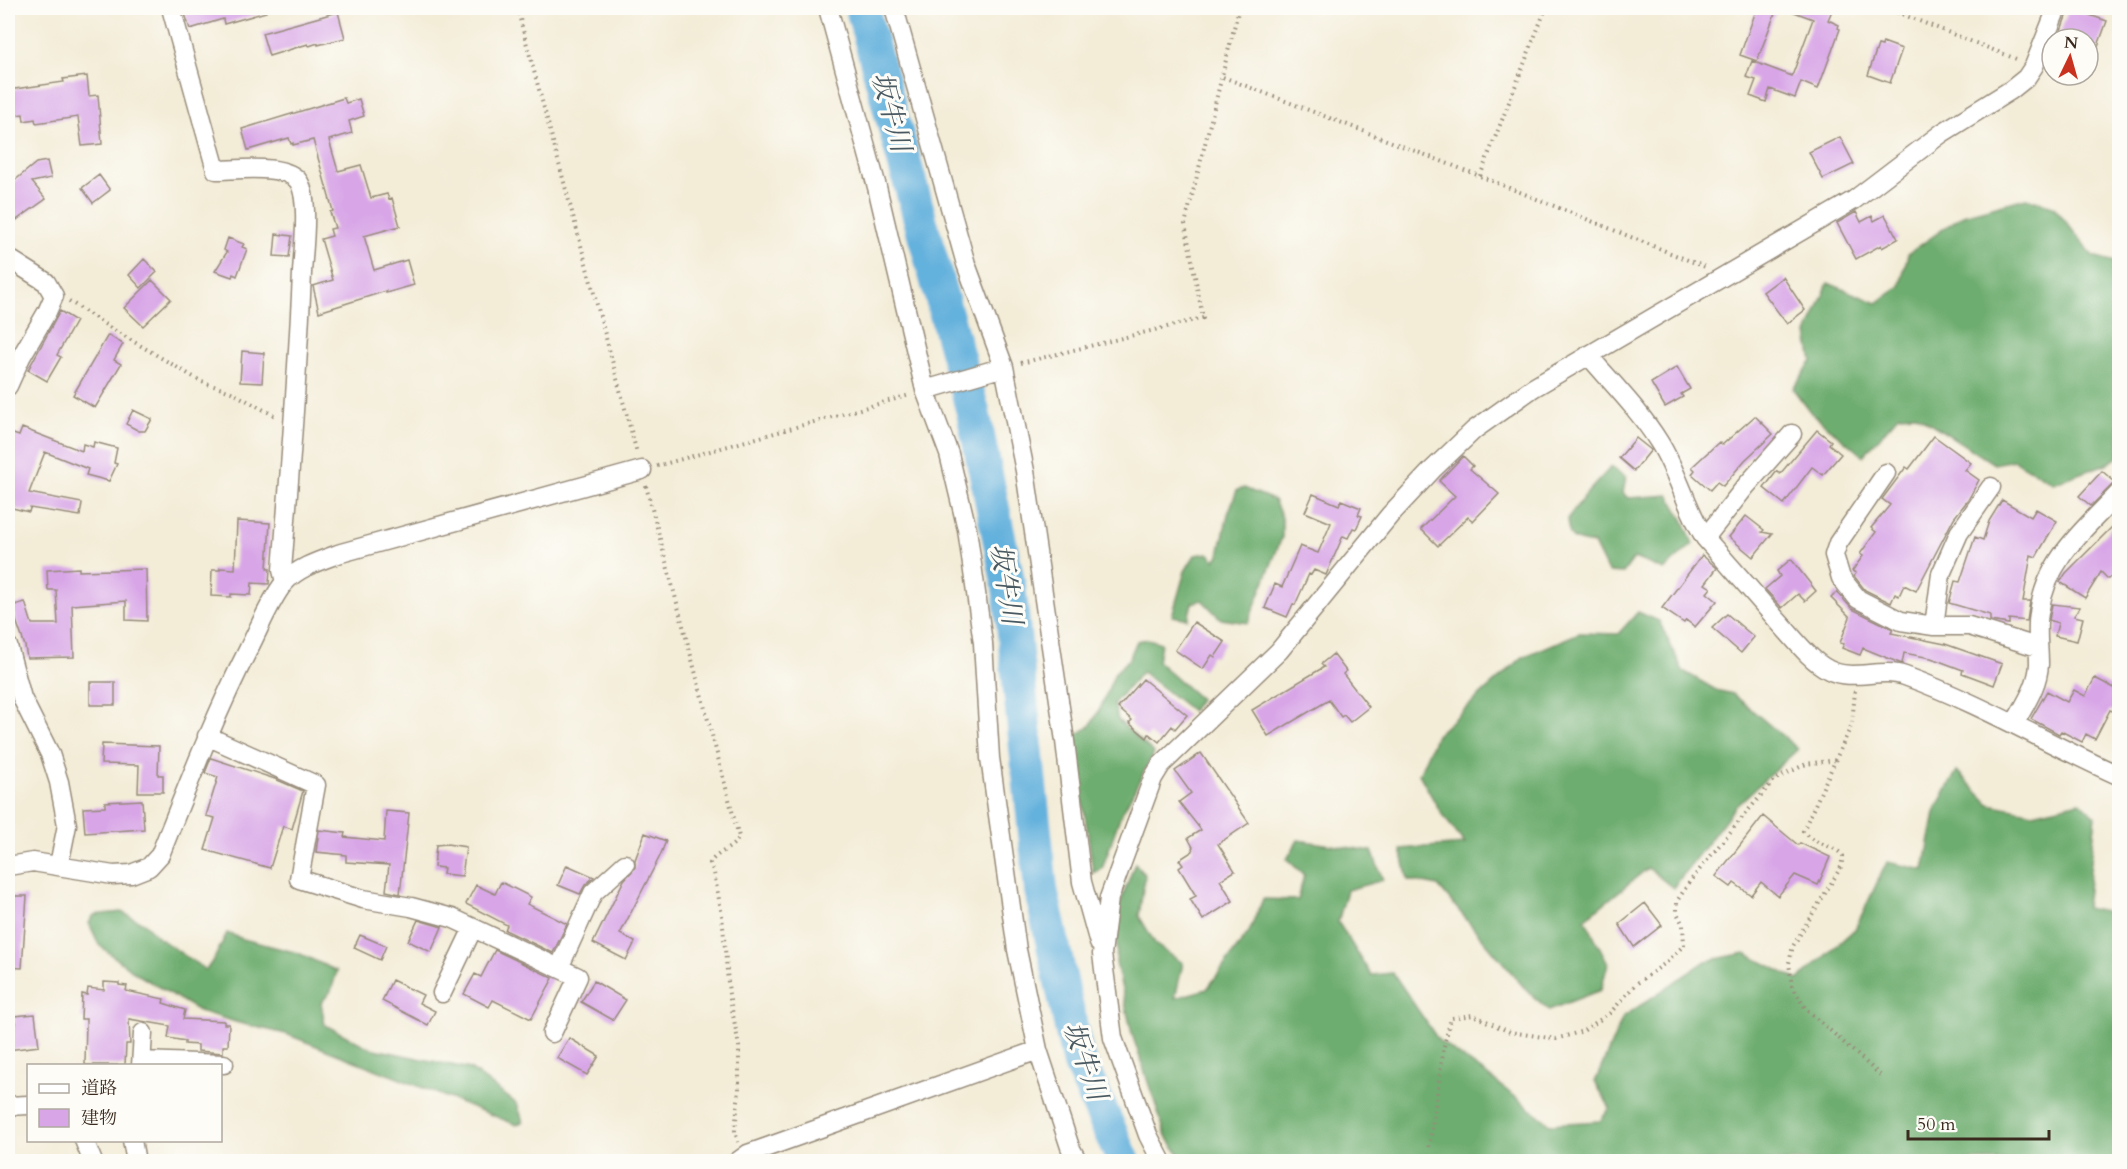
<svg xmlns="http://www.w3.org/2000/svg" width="2127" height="1169" font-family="Cardo,'Noto Serif JP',serif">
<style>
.forest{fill:#6ead6f;stroke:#546c46;stroke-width:1.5}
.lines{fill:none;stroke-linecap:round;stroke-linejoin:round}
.river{stroke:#64b1dd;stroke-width:34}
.building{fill:#d8a6e7}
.street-casing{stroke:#978b7a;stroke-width:21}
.path{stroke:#978b7a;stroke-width:4;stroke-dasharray:1.5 4.5;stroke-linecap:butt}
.street{stroke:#fff;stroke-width:18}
.labels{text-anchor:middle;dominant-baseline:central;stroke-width:6;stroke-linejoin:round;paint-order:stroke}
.water-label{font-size:27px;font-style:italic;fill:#495961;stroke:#fdfcf7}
</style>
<rect width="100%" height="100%" fill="#fdfcf7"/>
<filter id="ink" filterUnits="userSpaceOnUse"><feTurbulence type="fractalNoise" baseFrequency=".0167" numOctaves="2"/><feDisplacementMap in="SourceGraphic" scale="12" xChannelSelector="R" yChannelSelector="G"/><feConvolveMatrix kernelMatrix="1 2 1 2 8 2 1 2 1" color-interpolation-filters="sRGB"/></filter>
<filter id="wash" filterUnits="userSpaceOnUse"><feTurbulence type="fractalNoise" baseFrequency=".008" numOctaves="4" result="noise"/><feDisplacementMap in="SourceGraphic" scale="24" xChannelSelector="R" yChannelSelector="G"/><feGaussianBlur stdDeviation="1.35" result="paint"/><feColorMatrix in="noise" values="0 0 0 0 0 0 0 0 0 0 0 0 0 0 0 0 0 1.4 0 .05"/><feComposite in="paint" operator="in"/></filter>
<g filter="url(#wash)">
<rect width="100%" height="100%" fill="#f3ecd7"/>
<path class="forest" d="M2026,198L2053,206L2093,256L2119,263V456L2109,463L2053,483L2014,460L1994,464L1916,414L1899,415L1863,456L1811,413L1793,389L1812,361L1807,334L1828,283L1877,303L1900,286L1908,254L1963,215Z
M1611,467L1626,477L1623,493L1628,498L1669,495L1684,521L1693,544L1664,570L1634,558L1623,573L1608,572L1594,544C1573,540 1569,542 1567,519L1587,493Z
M1244,488L1274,500L1282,518V537L1248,623L1221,619L1202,600L1192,603L1188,619L1172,616L1185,571L1195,555L1208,553L1215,560L1219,555L1228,514L1237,490Z
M1638,612L1659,621L1683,671L1716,690L1733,694L1798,749L1735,807L1673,888L1648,868L1585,919L1608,963L1601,990L1549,1010L1527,991L1438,886L1408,880L1401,849L1465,844L1441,813L1419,774L1436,735L1523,657L1579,633L1618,634Z
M1148,639L1161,643L1158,662L1200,699L1192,711L1142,672L1114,703L1118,720L1154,753L1120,817L1102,869L1093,873L1088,834L1073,747L1075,736L1090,726L1100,709L1115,673L1129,659L1137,641Z
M1957,771L1989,804L2033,813L2080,802L2096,816L2086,908L2119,915V1161L1185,1162L1166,1136L1132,1034L1116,963L1119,906L1135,863L1145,875L1139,916L1156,945L1183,963L1175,998L1207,989L1249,932L1263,899L1298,900L1304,875L1287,859L1298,840L1372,851L1383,880L1347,890L1338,922L1371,975L1393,973L1439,1041L1483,1072L1550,1124L1600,1121L1610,1108L1595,1082L1623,1017L1706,961L1745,953L1798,980L1855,929L1887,862L1924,870L1936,808Z
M121,912L144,923L159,938L206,970L214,959L227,933L243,939L298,953L337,971L331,991L321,1003L325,1025L370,1048L470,1069L517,1104L523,1121L517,1125L286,1034L239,1023L199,1011L135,973L99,945L89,923L94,915Z"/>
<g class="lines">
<path class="river" d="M862,8L973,412L1009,586L1041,890L1078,1059L1124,1162"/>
</g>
<g id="blocks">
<path class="building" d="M183,8H266V12L224,24L223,19L190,29Z
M1757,8H1777L1757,61L1740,55Z
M1786,8H1833L1828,20L1839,25L1838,28L1840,29L1818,89L1801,82L1795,98L1770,89L1766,102L1750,96L1756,80L1746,77L1752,61L1792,76L1813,19L1786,9Z
M2069,8L2107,21L2090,68H2088V39H2068L2059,36Z
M338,12L345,38L318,45V43L309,46L308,44L269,56L262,33Z
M1883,42L1902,49L1890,83L1868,75L1878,45L1882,46Z
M87,76L89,96L98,95L102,144L82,146L78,117L36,123L35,119L24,121L23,114L8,116V90L64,82L63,79Z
M344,98L346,103L359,99L364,116L349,121L352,133L329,140L338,171L361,165L371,198L387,194L389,199L392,198L400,226L364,236L374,270L407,260L414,285L386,293V291L319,312L313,286L333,280L321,239L332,236L330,229L335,228L330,212L333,211L313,140L293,145V143L291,144L289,138L248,150L242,129Z
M1840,137L1854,164L1823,179L1809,152Z
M47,161L51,178L32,182L46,199L8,226V186L36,163Z
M99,175L110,190L93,203L82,188Z
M1856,212L1861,222L1872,216L1874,221L1885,215L1898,239L1882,248L1881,245L1856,259L1837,223Z
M276,234L292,236L289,257L274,256Z
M228,238L244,244L242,247L247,249L237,276L233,274L232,277L215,271L227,252L224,250Z
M144,259L157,272L141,288L129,275Z
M1783,277L1805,310L1787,324L1763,292Z
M152,280L171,299L143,326L124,308Z
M60,311L76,321L57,355L61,357L47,381L28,370Z
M108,335L123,344L114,360L121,364L95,408L73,395Z
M242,351L264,353L262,383L240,382Z
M1677,367L1690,389L1681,394L1683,397L1665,407L1651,383Z
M133,410L152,419L145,431H139L126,424Z
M1755,416L1773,434L1745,460L1723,486L1717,482L1710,490L1692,474L1695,470L1692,467L1719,442L1722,445Z
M22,428L82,451L83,444L93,447L94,442L117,448L114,463L117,464L109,481L86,475L88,469L45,452L29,493L82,503L80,516L30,508L29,512L8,507V432L19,436Z
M1817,430L1831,441L1829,444L1841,454L1823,475L1812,467L1784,504L1764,488L1777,471L1780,474Z
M1934,436L1971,463L1965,470L1979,480L1968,500L1954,518L1916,591L1904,585L1899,596L1895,594L1891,603L1865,590L1854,576L1856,573L1852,571L1863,556L1860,554L1876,532L1871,528L1890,505L1882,499L1906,467L1909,469Z
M1636,438L1651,450L1634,471L1619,458Z
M1463,456L1473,466L1470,469L1499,494L1473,521L1468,517L1438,546L1421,529L1455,496L1439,481Z
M2102,471L2115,482L2091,506L2079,496Z
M1313,494L1339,505L1341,500L1361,508L1358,515L1362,516L1356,529L1353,528L1348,538L1343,536L1326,575L1314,570L1311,575L1309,574L1295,605L1293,604L1287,617L1265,608L1275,584L1282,587L1300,546L1318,553L1331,523L1305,512Z
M2002,500L2031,517L2036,509L2057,521L2036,557L2031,555L2023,601H2030L2027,621L2009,619V624L1990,621V615L1949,603L1955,581L1960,582L1975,537L1983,540L1989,521Z
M1746,516L1764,530L1762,532L1772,534L1753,557L1729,537Z
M2120,519V567L2108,579L2101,572L2085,598L2060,582L2066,573Z
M237,521L270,523L267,569H270L269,584L252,583L251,595L231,594V597L211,596L212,570H220V568L235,569Z
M1702,555L1717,568L1705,584L1711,588L1707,593L1717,601L1695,627L1686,620L1684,623L1662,608Z
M1791,559L1816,591L1805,601L1798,594L1782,608L1765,589L1780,576L1777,571Z
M79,568V571L146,569L147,621L126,620V601L72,605L74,657L27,658L25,646L11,606L25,602L32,624H58L56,590H48L47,570Z
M1837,592L1852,609L1893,629L1891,633L1945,644L2002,664L1994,685L1962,673L1963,670L1931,658L1904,653L1902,664L1863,648L1860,655L1842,648L1844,644L1840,643L1850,617L1831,598Z
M2052,604L2080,607L2074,616L2083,618L2077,641L2055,636L2058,623L2049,620Z
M1727,614L1754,637L1741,653L1712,628Z
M1194,622L1225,642L1215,657L1212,655L1203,669L1175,650Z
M1333,654L1346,671L1343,674L1369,707L1350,722L1344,715L1341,717L1329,700L1268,736L1252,710L1324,667L1321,664Z
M2095,678L2120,691V703L2115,712L2110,710L2095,739L2086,734L2082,742L2061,731L2059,734L2031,719L2047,691L2067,702L2074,690L2085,696Z
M1143,679L1187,715L1175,729L1172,726L1159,742L1149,734L1147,738L1129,723L1132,720L1118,708Z
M90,682H115V705H90Z
M102,744L159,746L158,775H163V792H138L139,765L101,764Z
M1201,753L1249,823L1218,844L1235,871L1220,880L1233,901L1203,920L1190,899L1196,896L1179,868L1183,865L1179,860L1193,851L1192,848L1193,847L1188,838L1201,830L1179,802L1191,793L1175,771Z
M211,758L275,779L303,791L292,829L283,826L270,868L205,850L215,818L206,816L218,777L205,773Z
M142,800L144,829L85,833L83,808L105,807V802Z
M386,811L409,813L400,894L386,891L389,865L346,862V855L316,852L319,830L345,833L344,837L384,841Z
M1763,816L1798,845L1800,843L1830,857L1818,885L1795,875L1778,896L1761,882L1751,895L1734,883L1731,887L1716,876Z
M645,833L666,841L660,856L620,934L635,942L626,960L593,943L624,880L635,868V860Z
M447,844L466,847L462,876L443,874L444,868L434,867L436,845Z
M567,865L594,877L585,885L580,894L558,885Z
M501,882L531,897L527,904L567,924L553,953L505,930L507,925L466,904L476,885L495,894Z
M8,896H27L22,968L8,967Z
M1645,903L1662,925L1634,947L1619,924Z
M418,920L442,927L431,952L408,941Z
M360,935L386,946L380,960L354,948Z
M495,950L553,978L531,1019L493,1000L489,1007L464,994L475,974L481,977Z
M392,980L423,995L419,1003L435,1011L428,1025L382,1001Z
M594,981L626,1000L613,1020L581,1002Z
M104,982L119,983V985L127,986L126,991L164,999L163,1003L185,1010L183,1019L224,1021V1024H229L228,1046H223V1053L198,1051V1045L185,1044V1041L168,1038L170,1026L129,1019L130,1044H126L125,1065H85L86,1019H81L82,994L87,995L88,988L104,990Z
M35,1014L39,1046L8,1050V1024L15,1023L14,1016Z
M569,1038L599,1056L587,1075L557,1058Z"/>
</g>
</g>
<g filter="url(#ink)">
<use href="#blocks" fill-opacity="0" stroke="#978b7a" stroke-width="1.5"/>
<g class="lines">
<defs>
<path id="street" d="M171,8L216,170C237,170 287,163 299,182C310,201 303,251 302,273C298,372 290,471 282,570L285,582
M828,8L877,187L925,390L949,454L967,529L983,643L990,758L1017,950L1038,1050L1070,1147L1078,1162
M894,8L966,264L1004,367L1025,471L1065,741L1082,882L1099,943
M8,258L46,282L54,296L47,312L21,357L8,386
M1588,355C1612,383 1639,410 1659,442C1678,472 1686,508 1705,538C1729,565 1753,592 1777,620C1792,636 1810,661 1829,670C1853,682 1881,667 1905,676C1980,703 2048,744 2120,776
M925,390L1004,367
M1886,473L1838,543L1834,555L1841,578L1858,599L1901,621L1934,626H1969L2037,647
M1705,538L1746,486L1792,434
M1934,626L1941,574L1959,533L1991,487
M8,646L22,698L50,754L59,782L67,825L59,865
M2015,723C2025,704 2038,686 2039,664C2039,647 2036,630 2039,613C2046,559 2085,529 2120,492
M207,736L316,785L299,879L363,899L411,907L452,918L578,977L552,1033
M8,866L33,862L113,875L131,874L149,867L160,855C188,785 215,715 249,648C260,627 269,602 284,583C298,567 322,560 341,553L642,470
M559,968L593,893L625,864
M442,993L473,928
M142,1061L224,1064
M141,1066L143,1033
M8,1106L28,1105
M84,1140L93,1162
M132,1140L136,1162
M737,1162L748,1154L1038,1050
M1162,1162L1148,1135L1113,1038L1102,954L1109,898L1153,778L1161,765L1279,651L1390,515L1432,470L1474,430L1533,388L1854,200L1942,133L2011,90L2026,78L2034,66L2057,8"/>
</defs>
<use href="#street" class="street-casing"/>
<path class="path" d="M517,8L637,453
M1886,8L2019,60
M1223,77L1480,176L1705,267
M1480,176L1546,8
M69,301L109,327L202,382L231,392L277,417
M1021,363L1203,318L1185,224L1239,8
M657,466L910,395
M646,486L739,837C733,849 718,851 710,863L714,873L722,915L729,994L739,1046V1090L735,1131L738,1142
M1855,691L1852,724L1803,831C1812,845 1833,843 1843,856L1841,867L1793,946L1789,963L1792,986L1805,1008L1880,1075
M1429,1147L1444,1046L1451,1018L1473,1015L1510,1032L1556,1039L1583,1031L1610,1013L1636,984L1667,962L1684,945L1683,925L1677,913V901L1691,880L1741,819L1774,780L1806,764L1836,760"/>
<use href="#street" class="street"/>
</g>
</g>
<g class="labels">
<g class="water-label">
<text transform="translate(891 112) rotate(75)">坂牛川</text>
<text transform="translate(1006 584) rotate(81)">坂牛川</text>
<text transform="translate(1085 1061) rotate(71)">坂牛川</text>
</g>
</g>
<rect width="2127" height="1169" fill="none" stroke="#fdfcf7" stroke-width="30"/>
<rect x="27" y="1064" width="195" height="78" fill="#fdfcf7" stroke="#afa8a0" stroke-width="1.5"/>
<rect x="39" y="1084" width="30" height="9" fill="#ffffff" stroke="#afa8a0" stroke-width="1.5"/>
<text x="81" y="1094" font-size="18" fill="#3b2a1e">道路</text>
<rect x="39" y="1109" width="30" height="18" fill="#d8a6e7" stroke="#afa8a0" stroke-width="1.5"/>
<text x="81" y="1124" font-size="18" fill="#3b2a1e">建物</text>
<g transform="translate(2070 57) rotate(5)"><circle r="28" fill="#fdfcf7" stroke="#afa8a0" stroke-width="1.5"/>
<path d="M0-4.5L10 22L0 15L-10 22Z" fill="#c8321e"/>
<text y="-9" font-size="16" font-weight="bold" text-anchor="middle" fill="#3b2a1e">N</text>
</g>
<path d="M1908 1130v9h141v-9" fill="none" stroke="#3b2a1e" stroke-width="3"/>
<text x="1917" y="1130" font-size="18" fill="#3b2a1e" stroke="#fdfcf7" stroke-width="4.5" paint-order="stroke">50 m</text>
</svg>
